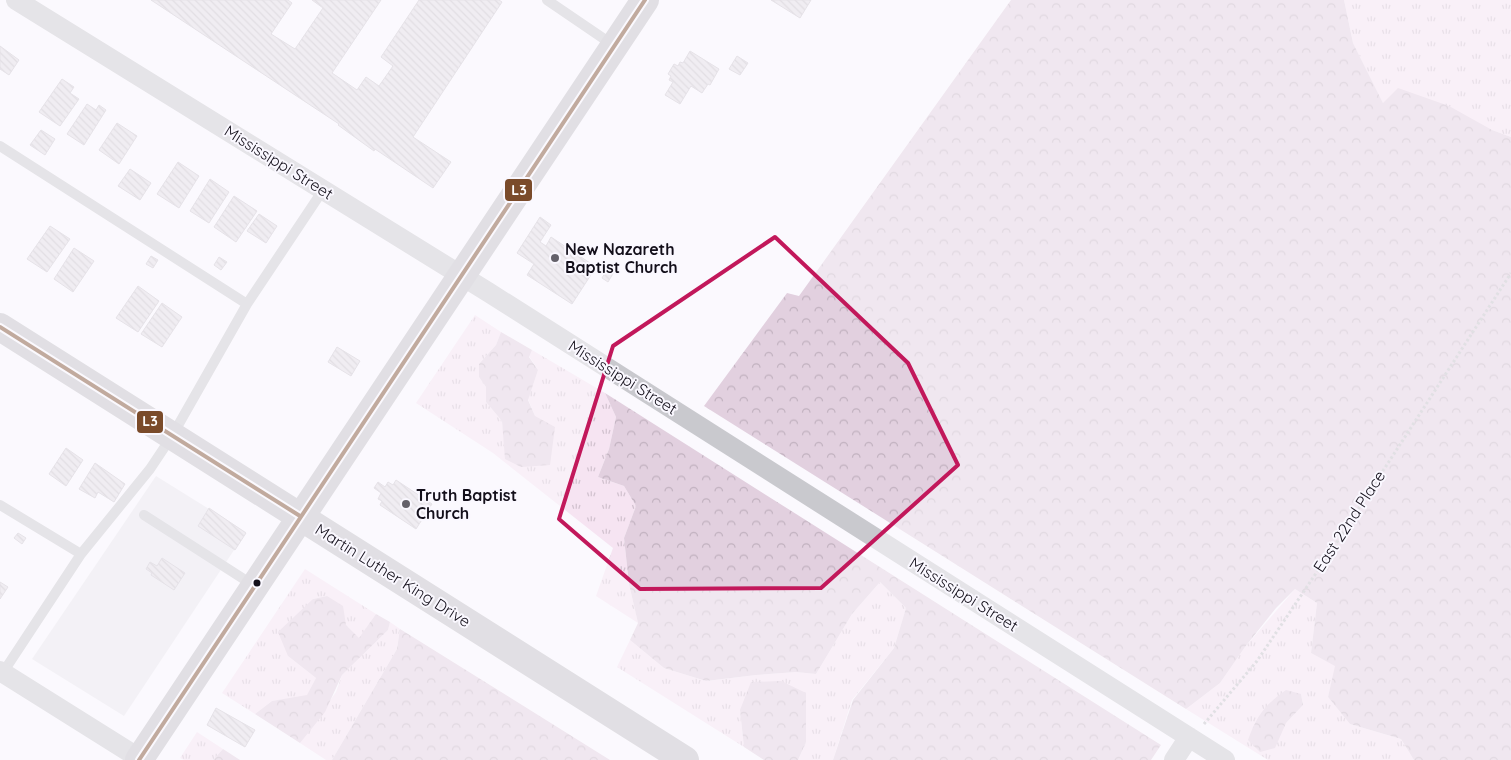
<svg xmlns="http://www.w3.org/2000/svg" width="1511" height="760" font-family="Quicksand,sans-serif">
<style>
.built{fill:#e9e7ee}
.grass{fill:url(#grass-tufts);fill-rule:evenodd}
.forest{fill:url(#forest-crowns)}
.building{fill:url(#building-back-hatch);stroke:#cbc6ce}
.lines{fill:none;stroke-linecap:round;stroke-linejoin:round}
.path{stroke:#c1c1c5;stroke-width:3;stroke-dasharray:2.5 2.5;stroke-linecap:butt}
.lane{stroke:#c9c9ce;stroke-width:10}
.street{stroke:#c9c9ce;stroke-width:20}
.secondary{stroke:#c0bfc5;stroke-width:28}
.bus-1-casing{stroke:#faf8ff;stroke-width:8}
.bus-1{stroke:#7a4b2a;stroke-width:4}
.marked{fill:none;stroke:#c2185b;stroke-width:4;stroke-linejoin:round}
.poi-dot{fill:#64616a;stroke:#faf8ff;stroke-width:2}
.bus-dot{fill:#130f1a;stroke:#faf8ff;stroke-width:2}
.labels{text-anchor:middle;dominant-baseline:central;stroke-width:4;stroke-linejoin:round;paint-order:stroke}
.street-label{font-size:16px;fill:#130f1a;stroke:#faf8ff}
.poi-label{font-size:16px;font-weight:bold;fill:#130f1a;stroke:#faf8ff;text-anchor:start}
.line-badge{stroke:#faf8ff;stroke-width:2}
.badge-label{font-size:14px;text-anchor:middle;font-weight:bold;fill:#fff}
</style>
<defs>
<pattern id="grass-tufts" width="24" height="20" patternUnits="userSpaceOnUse" patternTransform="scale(1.25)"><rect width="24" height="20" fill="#f6e4f2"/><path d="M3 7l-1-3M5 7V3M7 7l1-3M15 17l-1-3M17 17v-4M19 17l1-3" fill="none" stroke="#d2c2cf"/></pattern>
<pattern id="forest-crowns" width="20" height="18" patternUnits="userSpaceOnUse" patternTransform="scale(1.25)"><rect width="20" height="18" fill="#e2d0df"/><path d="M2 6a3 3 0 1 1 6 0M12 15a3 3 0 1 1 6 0" fill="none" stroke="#c1b1bf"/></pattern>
<pattern id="building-back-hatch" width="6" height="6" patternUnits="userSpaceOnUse" patternTransform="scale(1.25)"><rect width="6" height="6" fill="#e3dee5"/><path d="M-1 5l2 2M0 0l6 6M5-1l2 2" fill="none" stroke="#c2bdc4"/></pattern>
</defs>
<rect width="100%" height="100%" fill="#fbf9fe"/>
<path class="built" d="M156,476L246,532L124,716L32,659Z"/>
<path class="grass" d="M1344,0H1511V137L1492,130L1383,103L1353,43Z
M475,315L501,332L496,345L479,364V377L486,387V402L502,421L506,459L535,416L528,399L538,370L529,356L532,350L605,393L616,417L609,449L598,477L624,486L636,506L624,538L629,584L638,623L596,596L613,548L493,453L416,403Z
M305,569L376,614L359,639L346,625L327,596L313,599L288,656L316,678L307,696L272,701L255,714L222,693Z
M880,582L906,608L894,648L852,700L833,760H798L806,742L740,710L744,747L617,667L630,640L664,668L706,681L756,675L796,672L816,674L852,614Z
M1295,589L1317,603L1311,653L1336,666L1328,697L1350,724L1401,739L1414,760H1268L1186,709L1220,683L1245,647ZM1301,694L1303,705L1286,723Z
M390,622L400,629L397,649L332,760H326L300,743L336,692L342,675L388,630Z
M197,732L223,749L213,760H184L180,758Z"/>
<path class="forest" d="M1011,0H1344L1353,43L1383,103L1398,88L1449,106L1492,130L1511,137V760H1414L1401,739L1350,724L1328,697L1335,666L1311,653L1317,603L1295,589L1276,608L1245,647L1220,683L1186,709L704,406L787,293L799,296Z
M501,332L532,350L529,357L538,370L528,400L535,416L555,427L550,465L521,467L505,459L502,421L486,402V387L479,377V364L496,345Z
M605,393L1161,745L1151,760H833L853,700L894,648L906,608L880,582L852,614L816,674L796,672L756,675L706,681L664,668L630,640L638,623L629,584L624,538L636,506L624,486L598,477L609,449L616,417Z
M327,596L343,606L346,625L359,638L376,614L390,622L388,630L342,675L325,712L300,743L255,714L272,701L307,695L316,678L288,656L278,632L313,599Z
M400,629L610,760H332L397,649Z
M781,681L806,693V742L798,760H764L744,747L740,710L751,682Z
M1286,690L1301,694L1303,705L1286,723L1275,748L1260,752L1248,740C1257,715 1265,705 1286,690Z
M223,749L240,760H213Z"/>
<path class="building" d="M151,0H288L292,3L271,34L295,49L323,8L312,0H381L332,73L357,90L366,77L379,86L393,66L381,57L419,0H499L502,2L413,137L451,162L433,188L375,149L374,151L338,125L339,124Z
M771,0H811L800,18Z
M0,46L19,60L9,75L0,69Z
M690,51L719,69L710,85L708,84L702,93L691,86L680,104L665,95L673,82L669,80L671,76L668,74L674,64L678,66L680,62L683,63Z
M737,56L748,63L740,75L729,69Z
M62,79L74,87L70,93L79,99L60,126L39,112Z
M87,104L96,110L99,105L106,110L84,145L67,134Z
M117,123L137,136L119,164L99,150Z
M41,130L55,139L45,155L30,145Z
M178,162L199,176L179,208L157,194Z
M130,169L151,183L140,200L118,186Z
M210,179L229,192L209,223L190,211Z
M234,196L257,211L236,242L214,227Z
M259,214L277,226L266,243L247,231Z
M540,217L551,225L540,242L546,246L551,237L596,267L572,304L527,275L534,264L517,253Z
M50,226L70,239L47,272L27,259Z
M74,248L94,261L73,292L54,279Z
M151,256L158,260L153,268L146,264Z
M219,257L227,262L221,270L214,265Z
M611,263L617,267L608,282L602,278Z
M138,286L159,301L138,332L116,318Z
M162,303L182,317L162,347L141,334Z
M337,347L360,361L351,376L328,362Z
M66,448L83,460L66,486L49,474Z
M95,463L125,484L114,502L98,492L95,498L79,489Z
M396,480L432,504L416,529L380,505L382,501L378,499L381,493L374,488L378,482L385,487L388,482L393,485Z
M209,508L246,533L235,550L198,526Z
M18,533L26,538L22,544L14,538Z
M162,558L185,573L174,590L151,575L152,573L146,569L150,562L157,566Z
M0,582L8,587L0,599Z
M216,708L255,730L245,747L207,725Z"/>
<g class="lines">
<path class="path" d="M1204,724L1257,661L1335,545L1511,273"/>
<path class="lane" d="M547,0L613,45
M0,146L247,304
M0,505L81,554
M144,515L253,585
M2,674L81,554L150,469L172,436L247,304L323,190"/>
<path class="street" d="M16,0L488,292L1225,760
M0,671L142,760
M1174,760L1189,737"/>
<path class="secondary" d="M0,327L685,760
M139,760L645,0"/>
<defs>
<path id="bus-1" d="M0,327L300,516
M139,760L645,0"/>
</defs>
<use href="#bus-1" class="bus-1-casing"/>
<use href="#bus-1" class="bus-1"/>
</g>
<path d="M0 0H1511V760H0ZM775,237L908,363L958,465L821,588L640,589L559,519L613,346Z" fill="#fbf9fe" fill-opacity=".55" fill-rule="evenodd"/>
<path class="marked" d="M775,237L908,363L958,465L821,588L640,589L559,519L613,346Z"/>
<g class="poi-dot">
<circle cx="555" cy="258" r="5"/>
<circle cx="406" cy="504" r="5"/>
</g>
<circle class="bus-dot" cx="257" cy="583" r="4.5"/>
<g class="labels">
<g class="street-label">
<text transform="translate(279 162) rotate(32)">Mississippi Street</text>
<text transform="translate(623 377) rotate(32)">Mississippi Street</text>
<text transform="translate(1349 521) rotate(-57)">East 22nd Place</text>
<text transform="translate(393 575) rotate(32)">Martin Luther King Drive</text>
<text transform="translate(964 594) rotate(32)">Mississippi Street</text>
</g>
<g class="poi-label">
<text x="565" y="249">New Nazareth<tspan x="565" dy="18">Baptist Church</tspan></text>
<text x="416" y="495">Truth Baptist<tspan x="416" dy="18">Church</tspan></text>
</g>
</g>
<g class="line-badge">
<rect x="504" y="178" width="29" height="24" rx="5" fill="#7a4b2a"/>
<rect x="136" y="410" width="28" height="24" rx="5" fill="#7a4b2a"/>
</g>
<g class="badge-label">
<text x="519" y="195">L3</text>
<text x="150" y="426">L3</text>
</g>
</svg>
